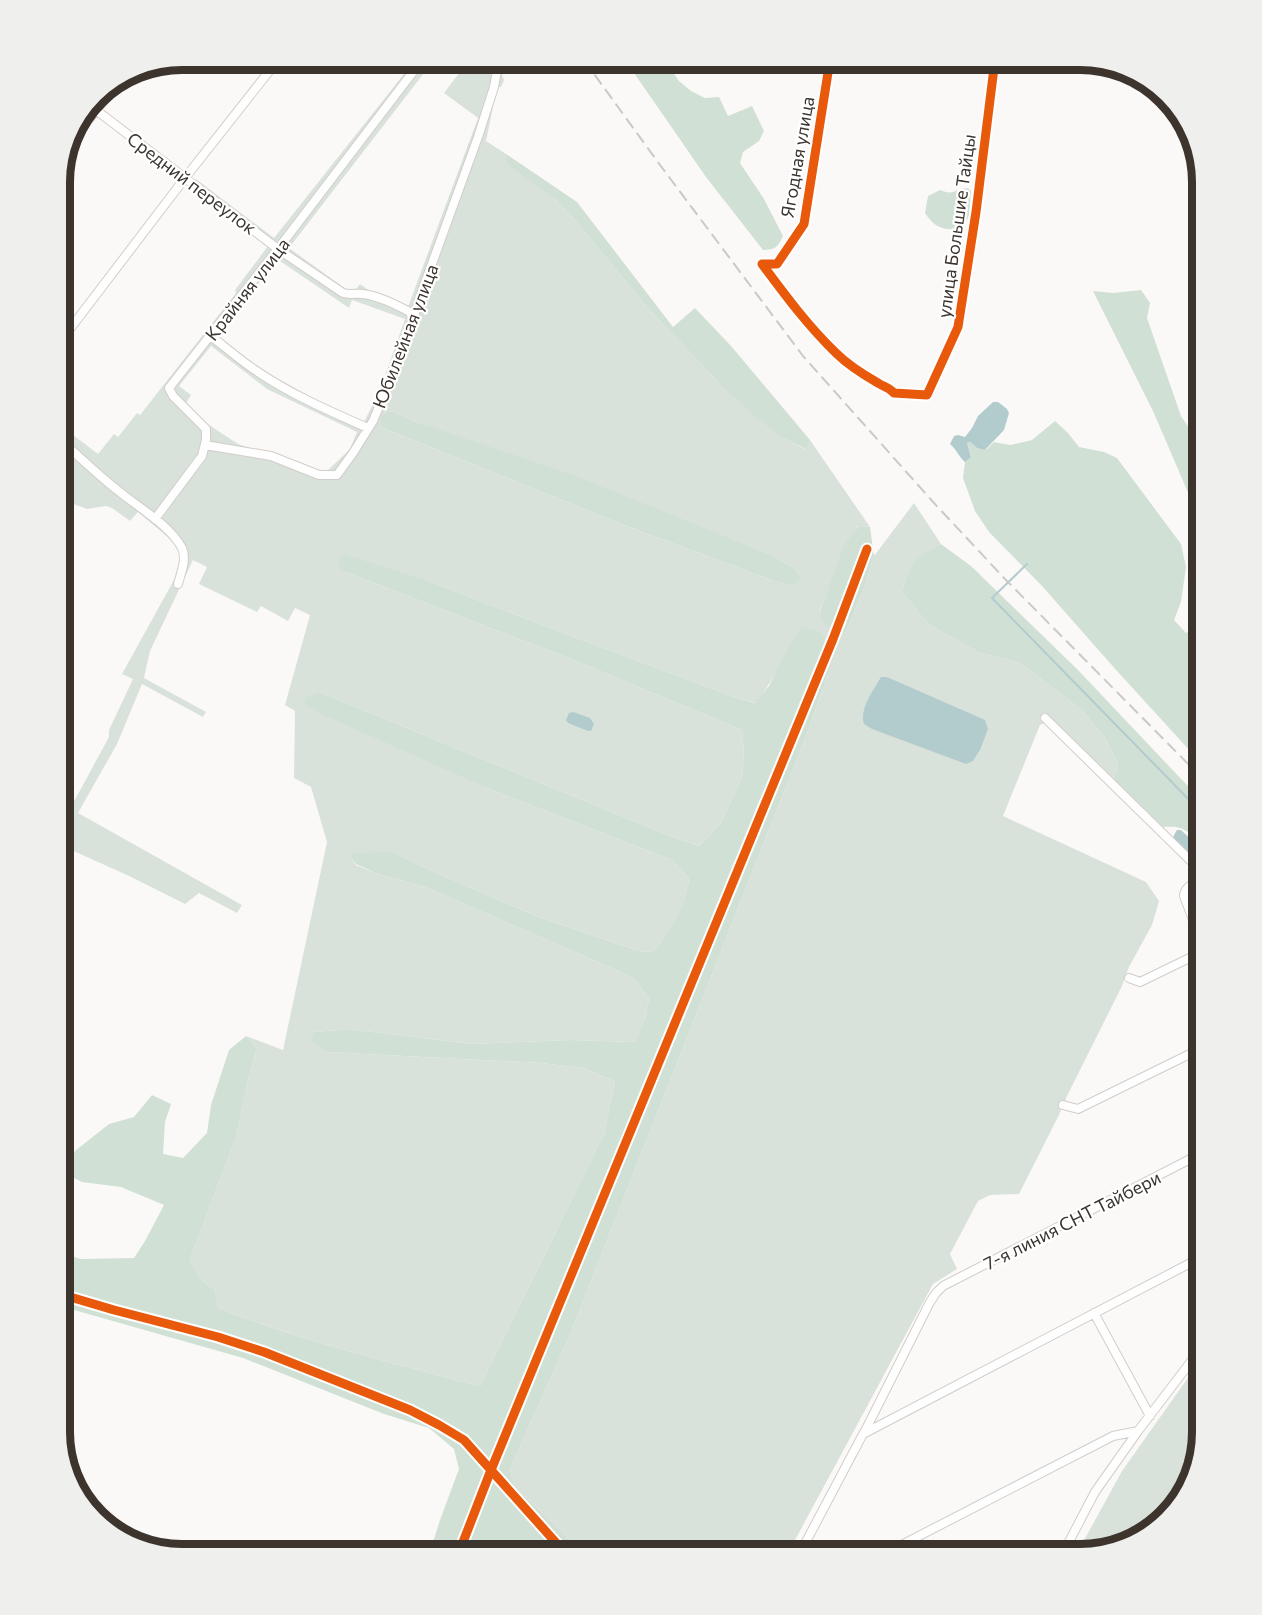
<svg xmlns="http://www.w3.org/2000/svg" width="1262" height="1615" font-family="Commissioner,sans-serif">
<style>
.green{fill:#d9e2da;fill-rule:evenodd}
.forest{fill:#d1e0d4}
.water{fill:#b2ccce}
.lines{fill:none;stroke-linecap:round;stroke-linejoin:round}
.stream{stroke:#b2ccce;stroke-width:2}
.street-casing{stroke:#d2cdc9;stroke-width:10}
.street{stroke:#fefefe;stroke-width:8}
.rail{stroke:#cac9c8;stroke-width:2;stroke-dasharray:12 6;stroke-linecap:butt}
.cycleway-casing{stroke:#fff;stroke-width:13}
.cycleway{stroke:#e8590c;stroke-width:9}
.labels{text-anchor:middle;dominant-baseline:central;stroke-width:4.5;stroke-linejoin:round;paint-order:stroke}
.street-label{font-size:18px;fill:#3c342d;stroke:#fff}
.rim{fill:none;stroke:#3c342d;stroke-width:8}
</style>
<rect width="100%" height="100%" fill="#fbf9f7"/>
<path class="green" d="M415,60H434L289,248L350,292L356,289L360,284L377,296L408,307L478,118L444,93L463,68L454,60H505L502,75L504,80L501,87H497L486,141L506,154V161L556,200L576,221L645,305L715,379L785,439L805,449L810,440L870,527L858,526L828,590L819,613L846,632L865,586L874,556L914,503L941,544C914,559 910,561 902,592L928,624L978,652L1020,663L1082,710L1105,738L1118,764L1114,779L1052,719L1040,725L1003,816L1146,882L1159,901L1152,925L1129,967L1122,986L1067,1096L1059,1115L1019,1194L990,1195L978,1201L950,1254L957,1269L933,1284L787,1555H581L563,1533L514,1486L510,1469L569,1337L806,736L829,672L801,626C786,652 774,680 756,703L734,697L542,625L431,582L346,572L571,659L742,730L744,753L742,777L721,823L699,846L670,836L319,692L487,788L672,860L689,878C686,907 670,930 653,952L638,951L536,916L423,867L393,852L352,859L356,865L378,874L425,887L612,968L634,979L649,998L646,1015L635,1042L569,1040L472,1044L348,1029L314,1032L328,1052L541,1063L583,1068L615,1081L604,1134L480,1386C392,1363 302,1341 218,1308L215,1290L200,1279L190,1259L236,1137L249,1076L257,1048L246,1036L283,1050L327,842L311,787L294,778L295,711L285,705L310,615L295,608L288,621L261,606L257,612L199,584L207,567L193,560L150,651L144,678L206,712L203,717L142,684L117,744L78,813L242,905L237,913L199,893L185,904L127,875L60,845V802L71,807L109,737V730L133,679L122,674L180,569V555L176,544L138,512L130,521L112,508L106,506L87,509L60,499V425L98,454L114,434L118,437L137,413L140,415L236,293L235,290L268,246L191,187L196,179L274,238ZM277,259L349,308L352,300L405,319L380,390L363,424L271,381L217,338ZM211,346L267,389L357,432L350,449L325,473L238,444L183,408L191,395L179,386ZM391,411L417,422L712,532L771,555L792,567L789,585L774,581L624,525L381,427Z
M1202,898V930L1190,901Z
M1202,1358V1433L1186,1493L1147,1535L1080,1555H1076L1122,1471Z"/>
<path class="forest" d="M625,60H669L671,69L679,81L691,91L705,98L719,97L728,116L752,106L764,131L759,141L743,152L740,163L764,199L783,236C778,247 775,250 763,250L706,177Z
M506,154L577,202L673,327L695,308L732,347L810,440L806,449L785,439L754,416L715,379L645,305L576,221L556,200L512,168L506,161Z
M968,188L971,191L969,215L964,227C947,232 935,229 925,213L928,196L940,190C953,196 955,189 968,188Z
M1141,290L1150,303L1147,318L1181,416L1191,431L1202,433V525L1153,411L1093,291L1113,293Z
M391,411L417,422L571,474L771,555L792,567L801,577L798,583L789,585L774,581L624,525L381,427V416Z
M1055,421L1068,433L1079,447L1104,452L1117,458L1181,544L1186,567L1181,602L1174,620L1186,633L1202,623V764L1117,671L1042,586L989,532L975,511L963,478L965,462L971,456L967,443L970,442L977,448L986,450L994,442L1010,445L1032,440Z
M859,526L870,527L874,556L865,586L846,632C832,634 826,624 819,614L844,545Z
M941,544L971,566L1078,670L1202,801V846C1188,831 1184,825 1163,827L1114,779L1118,764L1105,738L1082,710L1020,663L978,652L928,624L902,592C910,561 914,558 941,544Z
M344,554L431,582L542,625L734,697L755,703L769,686L781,661L801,626L818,631L823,636L829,672L806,736L569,1337L510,1469L514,1486L563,1533L581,1555H429L440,1520L459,1469L454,1449L429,1428L384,1414L243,1358L60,1306V1253L81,1259L134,1258L145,1241L164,1205L121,1187L82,1182L66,1174L75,1151L109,1124L134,1117L152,1095L171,1104L165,1122L163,1154L183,1158L207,1133L211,1105L229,1050L246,1036L257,1048L249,1076L236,1137L190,1259L200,1279L215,1290L218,1308C302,1341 392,1363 480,1386L604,1134L615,1081L583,1068L541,1063L328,1052L311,1042L314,1032L348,1029L472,1044L569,1040L635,1042L646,1015L649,998L634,979L612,968L425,887L378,874L356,864L352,859V853L393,852L423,867L536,916L638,951L653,952C670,930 686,906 689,878L672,860L487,788L321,714L305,705V698L319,692L670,836L699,846L721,823L742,777L744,753L742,730L571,659L346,572L340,569L339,560Z"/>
<path class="water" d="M993,402H998L1002,405L1007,409L1009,413L1004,430L985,450L977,448L970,442L967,443L971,457L965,462C959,457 957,450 950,444L954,436L958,435L965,437L972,428L978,416Z
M881,677H887L985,720L988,729L980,750L973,761L966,764L872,729L864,724C859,709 873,691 881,677Z
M573,712L590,718L594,724L591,731H588L568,723L566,720L569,713Z
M1177,830H1181L1200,848L1195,854H1190L1173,839L1174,835Z"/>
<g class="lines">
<path class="stream" d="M1027,564L992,598L1202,813"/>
<defs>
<path id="street" d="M830,60L804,224L777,264H762C785,295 808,326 836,353C848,365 864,375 878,383C884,387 889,387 894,393L927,395L958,327L976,212L995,60
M983,60L994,68
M96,110L278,249L343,293C350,295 356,293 363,294C379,296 396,305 410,312L412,318
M68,146L121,79
M211,336C225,347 240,360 255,370C290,394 329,411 368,428
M60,342L185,178L278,60
M60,440C79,456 97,474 116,489C136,506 170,525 182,548C187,559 181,573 178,584
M205,445L271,456L319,475H337L353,453L373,421L402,351L425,283L478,137L494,87L499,60
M155,519L202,456L206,440V429L173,396L169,388L278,249L422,60
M1045,718L1200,870V879C1194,884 1184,887 1184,896L1202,943
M1129,978L1140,982L1202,952
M1063,1105L1078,1109L1202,1048
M60,1294L114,1310L218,1337L264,1352L410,1410L439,1425L464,1440L567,1555
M1094,1313L1150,1416
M864,1433L930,1302L936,1293L943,1286L1202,1153
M458,1555L491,1470L833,639L867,549
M799,1555L863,1434L1202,1257
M882,1555L1113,1436L1138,1431L1202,1347
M1062,1555L1095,1492L1138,1431"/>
</defs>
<use href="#street" class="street-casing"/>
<use href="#street" class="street"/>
<path class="rail" d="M584,60L660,165L803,356L934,503L1005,579L1202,778"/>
<defs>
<path id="cycleway" d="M830,60L804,224L777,264H762C785,295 808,326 836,353C848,365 864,375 878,383C884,387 889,387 894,393L927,395L958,327L976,212L995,60
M60,1294L114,1310L218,1337L264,1352L410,1410L439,1425L464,1440L567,1555
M458,1555L491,1470L833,639L867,549"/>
</defs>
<use href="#cycleway" class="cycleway-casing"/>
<use href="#cycleway" class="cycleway"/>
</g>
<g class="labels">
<g class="street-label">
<text transform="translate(797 157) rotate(-80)">Ягодная улица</text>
<text transform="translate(192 183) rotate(37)">Средний переулок</text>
<text transform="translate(956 226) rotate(-82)">улица Большие Тайцы</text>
<text transform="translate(247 289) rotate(-52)">Крайняя улица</text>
<text transform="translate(405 336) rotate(-69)">Юбилейная улица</text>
<text transform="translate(1072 1220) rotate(-27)">7-я линия СНТ Тайбери</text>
</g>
</g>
<path d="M0 0H1262V1615H0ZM182 70H1080A112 112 0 0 1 1192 182V1432A112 112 0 0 1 1080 1544H182A112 112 0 0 1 70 1432V182A112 112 0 0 1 182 70Z" fill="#efefee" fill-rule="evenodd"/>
<path class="rim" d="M182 70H1080A112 112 0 0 1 1192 182V1432A112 112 0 0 1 1080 1544H182A112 112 0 0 1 70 1432V182A112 112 0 0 1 182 70Z"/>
</svg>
